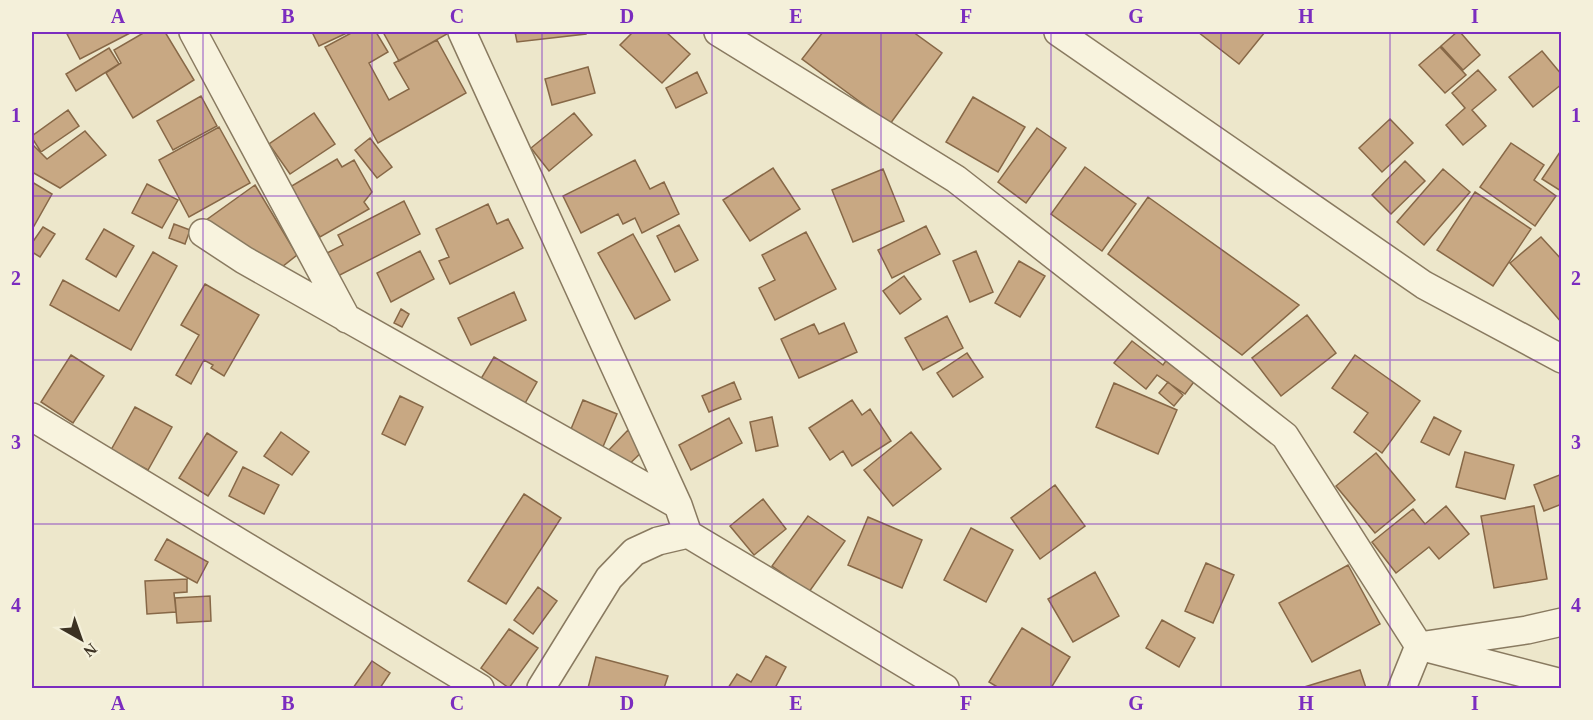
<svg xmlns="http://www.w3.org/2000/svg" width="1593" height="720" font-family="'Times New Roman',serif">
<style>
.building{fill:#c8a883;stroke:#876847;stroke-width:1.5}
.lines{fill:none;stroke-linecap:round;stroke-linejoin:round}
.minor-casing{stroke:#897a60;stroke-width:30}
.minor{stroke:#f8f3de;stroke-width:27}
.grid{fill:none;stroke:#7b2cbf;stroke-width:1.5;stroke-opacity:0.55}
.neatline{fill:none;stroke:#7b2cbf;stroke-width:2}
.grid-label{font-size:20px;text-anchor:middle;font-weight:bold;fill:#7b2cbf}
</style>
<rect width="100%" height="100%" fill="#ede7cb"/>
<path class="building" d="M72,32H132L80,59L67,34Z
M145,32H165L194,80L133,118L106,73L121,63L114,50Z
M312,32H349L319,46Z
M353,32H376L388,52L369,63L389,100L409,89L394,63L437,40L466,93L378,143L325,47Z
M383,32H446L447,34L399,61Z
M515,32H586V34L517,42Z
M633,32H666L690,54L662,83L620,45Z
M823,32H913L942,53L890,124L802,59Z
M1198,32H1265L1239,64Z
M1457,32H1460L1480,55L1463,70L1441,46Z
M1440,47L1466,75L1445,93L1419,65Z
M109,48L119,64L76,91L66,74Z
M1542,51L1562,75V84L1533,107L1509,77Z
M588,67L595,93L552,105L545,79Z
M1478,70L1496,90L1472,110L1486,126L1463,145L1446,125L1465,108L1452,93Z
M697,72L707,93L676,108L666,88Z
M201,96L217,126L173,150L157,121Z
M973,97L1025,127L998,172L946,142Z
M68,110L79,126L41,152L32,138V136Z
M314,113L335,144L290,174L269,144Z
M574,113L592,135L549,171L531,148Z
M1390,119L1413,143L1382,172L1359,148Z
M219,127L250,183L189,217L159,160Z
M1037,128L1066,148L1026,203L998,182Z
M85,131L106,155L60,188L32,172V144L47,159Z
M370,138L392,167L377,178L355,150Z
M1511,143L1544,165L1534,180L1556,196L1535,226L1480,187Z
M1562,149V191H1561L1542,179Z
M337,159L342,167L354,160L372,192L364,202L369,209L320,237L290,187Z
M635,160L650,189L664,182L679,214L642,233L635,218L623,224L618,214L581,233L563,196Z
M1405,161L1425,181L1391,214L1372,195Z
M1085,167L1136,204L1102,251L1051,214Z
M773,168L800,209L750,241L723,200Z
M883,169L904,221L853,242L832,190Z
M1443,169L1470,192L1424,245L1397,222Z
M32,182L52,194L34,226L32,224Z
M147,184L178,200L162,228L132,213Z
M255,185L297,255L273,274L202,223Z
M1475,192L1531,229L1493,286L1437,250Z
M1148,197L1299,305L1242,355L1108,254Z
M404,201L420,234L334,278L323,255L343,245L338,235Z
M488,204L497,224L508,219L523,248L450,284L439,261L449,257L436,229Z
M174,224L190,230L185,244L169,238Z
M679,225L698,260L675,272L657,236Z
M926,226L940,254L892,278L878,250Z
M43,227L55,234L40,257L32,252V243Z
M104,229L134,246L116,277L86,259Z
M806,232L836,289L775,320L759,288L775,280L762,255Z
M633,234L670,300L635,319L598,253Z
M1541,237L1562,260V323L1510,263Z
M420,251L434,279L391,302L377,273Z
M976,251L993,292L970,302L953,261Z
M153,252L177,266L131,350L50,305L63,280L119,311Z
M1019,261L1045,276L1020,317L995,303Z
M904,276L921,299L900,314L883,291Z
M205,284L259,315L224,376L211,368L213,365L204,360L191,384L176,375L199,335L181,325Z
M514,292L526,320L471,345L458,318Z
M401,309L409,314L402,327L394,323Z
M1307,315L1336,353L1281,396L1252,358Z
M947,316L963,348L923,370L905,338Z
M844,323L857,352L799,378L781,339L814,324L819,334Z
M1132,341L1163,365L1170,355L1199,375L1185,394L1157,375L1146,389L1114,363Z
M967,353L983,377L953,397L937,373Z
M71,355L104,376L73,423L41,402Z
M1355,355L1420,401L1382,453L1354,432L1368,413L1332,388Z
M494,357L537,382L520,412L476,387Z
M734,382L741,399L709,412L702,396Z
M1168,382L1183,395L1174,406L1159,393Z
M1114,383L1177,410L1158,454L1096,427Z
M400,396L423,407L405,445L382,434Z
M583,400L617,414L599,456L566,441Z
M852,400L862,415L870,409L891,441L852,466L843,451L830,460L809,428Z
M135,407L172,427L148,470L111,450Z
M772,417L778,446L756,451L750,422Z
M1434,417L1461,431L1449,455L1421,442Z
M729,418L742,443L691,470L679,445Z
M628,430L646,448L622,471L605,454Z
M281,432L309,452L292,475L264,456Z
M911,432L941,469L893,506L864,470Z
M207,433L237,452L208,496L179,478Z
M1465,452L1514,465L1505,499L1456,487Z
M1376,453L1415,500L1375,533L1336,486Z
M243,467L279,485L264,514L229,496Z
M1562,474V504L1544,511L1534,485Z
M1055,485L1085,526L1040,559L1011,518Z
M524,494L561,518L506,604L468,581Z
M763,499L786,529L754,555L730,526Z
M1446,506L1469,534L1439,559L1429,547L1396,573L1372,542L1413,509L1425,524Z
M1534,506L1547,579L1494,588L1481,516Z
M808,516L845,541L809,592L772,566Z
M868,517L922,540L902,588L848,565Z
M971,528L1013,550L986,602L944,580Z
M167,539L208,562L197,583L155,560Z
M1206,563L1234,575L1213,623L1185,611Z
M1348,565L1380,624L1312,662L1279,603Z
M1095,572L1119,616L1073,642L1048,599Z
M187,579V592L174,593L176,612L147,614L145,581Z
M538,587L557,601L533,634L514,620Z
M210,596L211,621L177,623L175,598Z
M1162,620L1195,638L1179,667L1146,648Z
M1022,628L1070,657L1051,688H999L989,682Z
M509,629L538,648L509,688L481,668Z
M766,656L786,667L775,688H728L737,674L751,682Z
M596,657L668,676L664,688H588Z
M372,661L390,673L380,688H353Z
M1360,670L1366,688H1301Z"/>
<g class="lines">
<defs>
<path id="minor" d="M193,32L347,319
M462,32L678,505L688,534L658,541L634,552L609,578L541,688
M718,32L956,179L1285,436L1419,646L1562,683
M1058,32L1424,285L1562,359
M203,233L244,260L678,505
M32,417L480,688
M688,534L945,688
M1402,688L1419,646L1527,630L1562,622"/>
</defs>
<use href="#minor" class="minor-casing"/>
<use href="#minor" class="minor"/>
</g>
<path class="grid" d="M203,32V688M372,32V688M542,32V688M712,32V688M881,32V688M1051,32V688M1221,32V688M1390,32V688M32,196H1562M32,360H1562M32,524H1562"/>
<rect width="1593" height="720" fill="none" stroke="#f4f0da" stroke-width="66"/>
<g transform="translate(81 639) rotate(140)" stroke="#f4f0da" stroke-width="4.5" paint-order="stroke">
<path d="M0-4.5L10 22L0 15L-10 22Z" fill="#3b3122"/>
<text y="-9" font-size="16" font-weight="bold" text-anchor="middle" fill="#3b3122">N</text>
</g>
<rect x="33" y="33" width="1527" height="654" class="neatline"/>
<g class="grid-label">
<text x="118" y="23">A</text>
<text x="288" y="23">B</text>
<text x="457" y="23">C</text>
<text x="627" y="23">D</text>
<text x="796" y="23">E</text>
<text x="966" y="23">F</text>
<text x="1136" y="23">G</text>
<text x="1306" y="23">H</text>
<text x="1475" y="23">I</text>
<text x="16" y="122">1</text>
<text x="1576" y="122">1</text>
<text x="16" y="285">2</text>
<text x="1576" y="285">2</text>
<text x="16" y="449">3</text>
<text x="1576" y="449">3</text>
<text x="16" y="612">4</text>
<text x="1576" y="612">4</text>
<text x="118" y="710">A</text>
<text x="288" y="710">B</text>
<text x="457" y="710">C</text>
<text x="627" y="710">D</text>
<text x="796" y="710">E</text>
<text x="966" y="710">F</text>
<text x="1136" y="710">G</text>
<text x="1306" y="710">H</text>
<text x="1475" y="710">I</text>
</g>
</svg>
